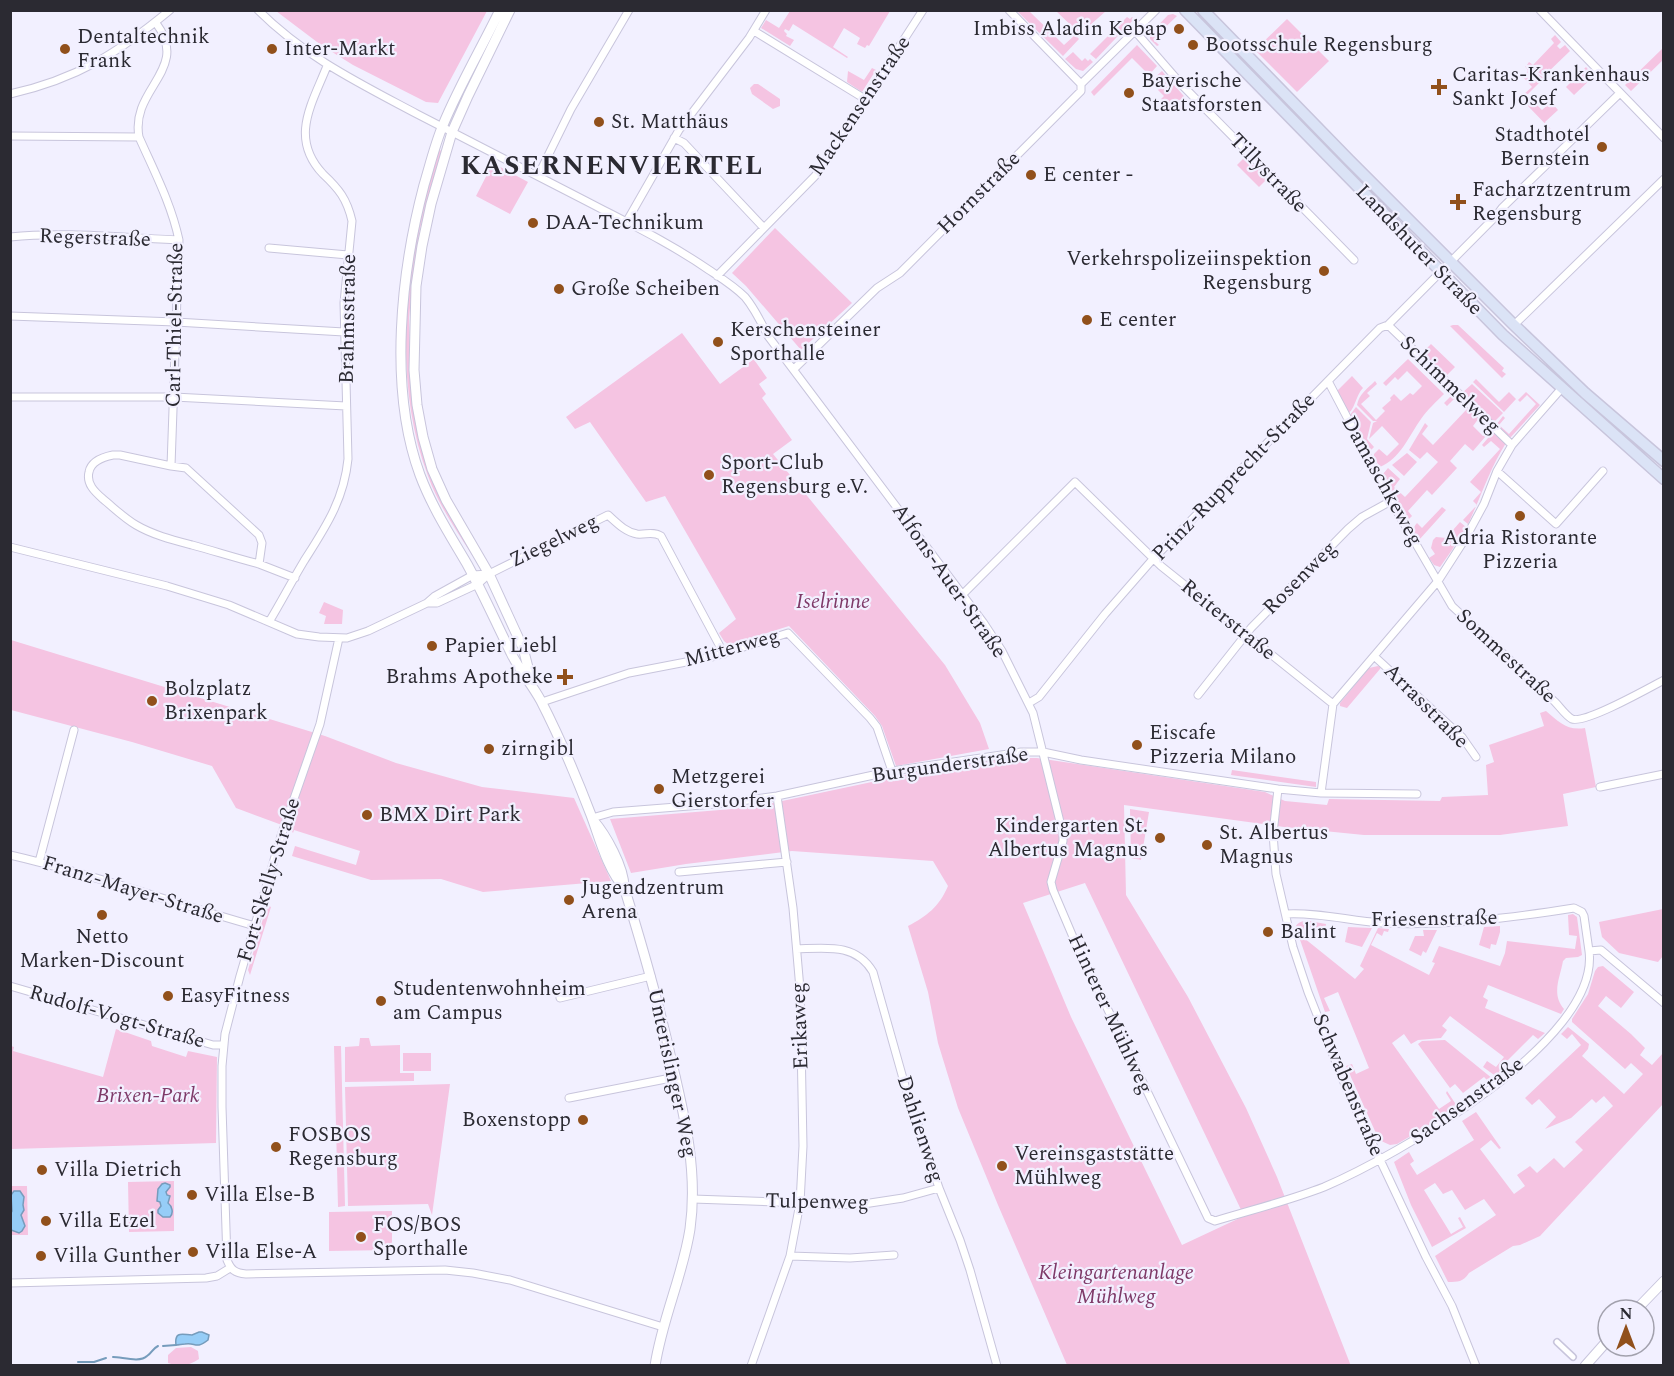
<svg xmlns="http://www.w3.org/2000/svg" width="1674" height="1376" font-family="Spectral,serif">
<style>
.green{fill:#f5c4e2;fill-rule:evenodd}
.water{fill:#96cdf7;stroke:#769cbc;stroke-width:1.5}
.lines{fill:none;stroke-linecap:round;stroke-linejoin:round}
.stream{stroke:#769cbc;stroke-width:2}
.pedestrian-casing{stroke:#c8c5dc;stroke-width:8}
.minor-casing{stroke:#c8c5dc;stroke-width:9}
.tertiary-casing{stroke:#c8c5dc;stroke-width:11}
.secondary-casing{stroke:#c8c5dc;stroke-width:13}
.pedestrian{stroke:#fff;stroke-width:5}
.minor{stroke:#fff;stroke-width:7}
.tertiary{stroke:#fff;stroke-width:9}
.secondary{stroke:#dbe3f6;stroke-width:10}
.poi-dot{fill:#91501b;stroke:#f2f0ff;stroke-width:2}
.labels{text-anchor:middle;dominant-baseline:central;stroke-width:4.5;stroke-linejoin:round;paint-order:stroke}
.poi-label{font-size:21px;fill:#2b2a32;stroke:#f2f0ff;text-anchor:start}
.street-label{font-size:21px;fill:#2b2a32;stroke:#f2f0ff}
.park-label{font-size:21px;font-style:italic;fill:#7e3968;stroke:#f2f0ff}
.district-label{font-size:27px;font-weight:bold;letter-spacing:1.5px;fill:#2b2a32;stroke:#f2f0ff}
</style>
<rect width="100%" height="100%" fill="#f2f0ff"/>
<path class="green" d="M276,11H487L438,103L426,102L353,65L321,45Z
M790,11V10L890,11L869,46L867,45L865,48L857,44L860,38L844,28L833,47L848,57L847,58L793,24L789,31L785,29L784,31L787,34L786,36L794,40L790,46L761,28L766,20L779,28Z
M1017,11H1029L1064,45L1075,35L1079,39L1063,56Z
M1056,11H1106L1080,34Z
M1173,14L1177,16L1153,39L1159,45L1157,46L1150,39V34L1168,15Z
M1127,17L1130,19L1132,17L1134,19L1096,59L1090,54Z
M1287,19L1329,61L1297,92L1255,50Z
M1555,35L1561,42L1557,46L1560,49L1565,45L1570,51L1544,76L1527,65L1529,62L1533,65L1554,43L1551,39Z
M1137,45L1157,66L1149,75L1132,58L1094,96L1091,92Z
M1663,48V60L1631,91L1625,85Z
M1073,52L1082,61L1085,58L1088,61L1090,59L1093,62L1083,71L1076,69L1065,59Z
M1525,66L1544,78L1527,95L1542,110L1551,102L1558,110L1545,122L1553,132L1528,106L1531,101L1524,94L1532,87L1523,77L1528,71Z
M1586,67L1594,76L1574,95L1566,87Z
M872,68L876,70L862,92L847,82L848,71L864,80Z
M1162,71L1189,102L1188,103L1185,102L1177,110L1166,99L1163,101L1161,99L1164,96L1158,90L1160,87L1153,79Z
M754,84H758L780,99V106L773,109L752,94L750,88Z
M439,150L442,151L420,229L414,267L409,318L411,388L417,427L474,554L472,555C456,530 438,504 428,476C390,377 406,248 439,150Z
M1245,157L1267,179L1259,187L1237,165Z
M493,163L528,182L510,214L476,196Z
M775,228L852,303L801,350L746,286L732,273Z
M1453,325H1458L1504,368L1502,371L1506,374L1502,378L1450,326Z
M682,333L720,384L754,359L755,361L767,378L759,384L766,394L762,398L792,440L773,454L945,665L980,723L989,749L896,766L882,726L875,716L789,626L729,645L724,641L719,633L736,619L665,496L646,502L590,422L575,429L566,417Z
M1431,344L1455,367L1446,376L1422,353Z
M1408,359L1444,394C1436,402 1427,410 1421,419C1409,436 1400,459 1380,467L1374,458V454L1379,449L1387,456L1399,444L1382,426L1369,439L1373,423L1377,421H1373L1357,405C1359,394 1367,389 1375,381L1377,384L1367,393L1370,396L1361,404L1376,420L1385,411L1382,408L1391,400L1390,398L1394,394L1401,401L1410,393L1413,395L1422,386L1407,371L1398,380L1395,377L1386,386L1383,383Z
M1352,376L1363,388C1356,395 1356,406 1349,413L1337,391Z
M1476,379L1499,402L1509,392L1516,399L1504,412L1473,382Z
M1472,384L1503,413L1493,423L1462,393Z
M1526,392L1540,405L1510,438L1496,425L1503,416L1505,418L1499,425L1509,434L1536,404L1527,395L1520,402L1518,400Z
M1454,393L1479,418L1473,426L1483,436L1491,428L1492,429L1473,451L1465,444L1450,461L1457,468L1432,495L1427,490L1408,511L1412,516L1408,520L1405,518L1383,474L1388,468L1400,479L1394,487L1405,497L1438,462L1427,452L1420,459L1409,450L1425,423L1428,426L1422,434L1433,445L1466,410L1454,399L1447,406L1444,403Z
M1356,407L1371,422L1367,439L1374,447L1371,450L1369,449L1350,415Z
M1494,431L1506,443C1490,468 1481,497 1468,524L1463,520L1477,505L1473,501L1481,492L1470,482L1500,449L1491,441L1484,447L1482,445Z
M1407,453L1417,462L1404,476L1392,465Z
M1442,507L1446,510L1419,540C1415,534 1411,529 1417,523L1422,528Z
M1460,522L1466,527L1452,550L1440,567L1434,565L1429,558L1435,554L1431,548L1433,540L1436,537L1446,538Z
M324,602L343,610L342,624H324L326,616L319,613Z
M11,640L325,736L396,763L482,787L574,798L611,881L483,892L441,879L371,880L292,856L295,846L356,865L360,851L294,830L293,833L290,828L236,808L212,766L132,742L11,710Z
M1378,666L1381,667L1380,669L1347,708L1340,706V703L1369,668Z
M1546,711C1559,722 1567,731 1585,728L1596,787L1563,794L1568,826L1500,835H1364L1284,827L1124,805L1126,895L1188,997L1246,1108L1277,1177L1351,1366L1067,1365L998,1205L958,1108L938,1043L928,992L908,926C927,916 939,907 948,886L933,861L792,851L686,864L631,873L610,819L732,809L768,804L933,769L1003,758H1037L1265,792L1285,801L1327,805L1329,799L1440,801L1442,797L1488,795L1486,765L1494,762L1489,745L1544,726L1540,713ZM1085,883L1244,1216L1182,1245L1071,1017L1023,903Z
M1232,770L1316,782V787L1231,775Z
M1130,809L1149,812L1141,860L1131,858Z
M267,905L271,907L250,975L248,970Z
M1663,909V956L1658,962L1619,953L1602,937L1599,922Z
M1573,914L1577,917L1582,955L1578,957L1566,958L1563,961C1560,978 1551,994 1564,1009L1561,1014L1488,985L1483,997L1488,1000L1485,1008L1545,1033L1538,1039L1533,1035L1505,1063L1509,1067L1497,1077L1483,1067L1487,1061L1496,1067L1504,1057L1450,1016L1442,1026L1447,1030L1441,1038L1418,1040L1411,1044L1404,1034L1392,1043L1439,1109L1451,1101L1446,1093L1447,1091L1457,1106L1433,1123L1397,1144L1390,1145L1379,1140L1346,1066L1352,1064L1356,1074L1369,1068L1338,992L1324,998L1330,1011L1325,1012L1297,931L1296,926C1302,917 1316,923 1326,924L1325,929L1319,933L1312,928L1304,938L1355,979L1364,969L1360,966L1378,928L1389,929L1388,932L1384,931L1382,936L1377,933L1371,945L1429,975L1435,963L1432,962L1439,946L1500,966L1505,953L1507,941L1575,949L1577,936L1569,935L1568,915Z
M1500,926V932L1496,945L1491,944L1490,949L1479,945L1484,927Z
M1348,927L1372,928L1362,947L1345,942Z
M1423,930H1437L1426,953L1423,951L1421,956L1409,950L1415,936H1424Z
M1603,966L1634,992L1621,1008L1606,996L1598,1006L1631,1034L1645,1048L1640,1055L1652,1065L1663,1053V1104L1540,1236L1520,1245L1513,1246L1469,1273C1463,1282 1458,1282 1448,1282L1435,1256L1496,1215L1484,1199L1465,1210L1452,1190L1443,1194L1435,1183L1424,1190L1451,1234L1463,1227L1458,1218L1460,1217L1466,1228L1432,1247L1411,1205L1394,1162L1409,1152L1414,1161L1410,1164L1417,1175L1474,1140L1462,1121L1476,1112L1501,1148L1499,1149L1491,1140L1480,1149L1514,1194L1525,1186L1517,1175L1530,1166L1537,1173L1554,1158L1564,1168L1583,1150L1575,1142L1613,1106L1604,1096L1596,1103L1592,1099L1571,1118L1545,1129L1556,1117L1539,1099L1532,1105L1525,1098L1581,1045L1572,1034L1567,1039L1561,1034L1568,1027L1589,1044L1588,1049L1582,1056L1624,1094L1643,1074L1631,1063L1625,1069L1572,1022V1019L1588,994L1595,971L1598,967Z
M116,1029L151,1041L152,1046L186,1057L188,1051L217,1057L216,1143L11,1149V1046L14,1047L13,1051L103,1077Z
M360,1038H369L371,1046L400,1045V1073H414V1081L345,1082V1047L359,1046Z
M1445,1040L1493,1079L1489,1082L1484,1077L1463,1093L1455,1084L1450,1088L1418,1044L1422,1041Z
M334,1046H341L345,1206L338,1207Z
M403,1053H431V1071H403Z
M450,1084L432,1215L428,1204L348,1206L345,1087Z
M174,1181V1231L129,1232L128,1182Z
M10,1186H27L28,1235H11Z
M392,1211V1250L329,1251V1212Z
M191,1347L198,1351L199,1359C189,1366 180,1367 168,1363V1355L176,1348Z"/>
<path class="water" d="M165,1183L170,1185V1187L166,1192L167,1195L170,1196L168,1203C172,1206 174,1213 170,1217H163L158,1213V1210L161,1206L160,1202L157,1201L158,1189L162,1184Z
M14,1191H20L24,1197L23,1205L24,1210L21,1215L25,1226L22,1231L19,1233L11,1230V1213L12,1211L11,1195Z
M199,1332H202L209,1335L208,1340C195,1350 196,1342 185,1344C182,1344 179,1345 176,1345C174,1330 184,1335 192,1335Z"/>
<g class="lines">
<path class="stream" d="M163,1346L176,1345
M113,1357C122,1357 140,1363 147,1356C152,1353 152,1349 158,1346
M78,1362H94L106,1358"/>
<defs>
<path id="pedestrian" d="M1557,1342L1573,1357"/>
<path id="minor" d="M258,10C305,57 359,83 417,114C473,143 530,172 586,201C628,223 670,243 709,270C721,278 734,286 745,297C755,309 761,322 768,336L983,622L1002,651L1033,713L1063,834V841L1051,882L1053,890L1073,937L1208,1218L1215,1221C1251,1210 1288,1201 1324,1187C1394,1157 1601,1041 1589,951
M1009,10L1081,84
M1540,10L1664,138
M156,23C191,70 130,88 139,137C154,171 171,203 179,240L171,466
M754,31L865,99
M1135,31L1182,85L1354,260
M10,94C77,79 118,53 170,10
M10,136L139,137
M674,138L684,143L764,228
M538,176L571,109L629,10
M627,221L679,130L749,38L766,10
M10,237C66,231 124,238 179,240
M269,248L348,255
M717,276L815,176L823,165L923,10
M10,316L176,322L344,332
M1388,325L1512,445
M1514,325L1664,179
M794,369L877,288L900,273L1077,95L1081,91V84L1156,10
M1328,381L1391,501L1452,606L1555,702C1560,707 1566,716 1572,719C1585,724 1649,688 1664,680
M10,397H174L346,406
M113,455H120L171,466L186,468L259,535L262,543L259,564C236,558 214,551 192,545C173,540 153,535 136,525C124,518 114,508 103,499C95,492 86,484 89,472C91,461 103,457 113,455Z
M1497,471L1556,524L1603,471
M10,547L167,586L229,605L297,634L319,637L347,638L368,631L427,603L435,596L473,575L489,574
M259,564L295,578
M962,595L1075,482L1161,566L1333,704
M427,603H437L478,584L489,574L608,515C616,522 625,532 637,534C646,535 653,531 661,536L724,654
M269,622C281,602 292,581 304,561C325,528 344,500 348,459L344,303L352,221C347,199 339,189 323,174C289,138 312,104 327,66
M339,638L320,724L281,836L240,976L225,1034L222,1066V1107L227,1260C231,1270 235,1273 246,1274L445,1270L473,1273L510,1280L663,1327
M1374,656L1462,737L1476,757
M1198,695L1251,628L1348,529L1362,517L1391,501
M542,702L629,673L712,657L788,633L870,718L877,727L892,771
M1029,703L1039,697L1105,614L1153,559L1380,328L1388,325L1496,216L1502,208L1620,93
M1600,787L1664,774
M1278,789L1273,833L1276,874L1293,947L1308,992L1347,1090L1426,1257L1452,1306L1476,1366
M1321,793L1333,704L1438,581L1465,539L1484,504L1497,471L1512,445L1561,389
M592,818L613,812L727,803L777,796L892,771L1021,752H1043L1081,760L1278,789L1321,793L1417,794
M10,855C93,874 173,903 255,926
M39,862L74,730
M679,872L787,862
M1286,914C1318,912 1350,921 1382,923C1447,926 1511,918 1574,908L1582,912L1584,916L1589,951L1601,950L1664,1003
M797,949C826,948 856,943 873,972L906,1089L939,1188L960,1240L970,1270L997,1366
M10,986L213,1045H223
M560,998L651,976
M569,1098L676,1077
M693,1199L857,1205L903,1198L939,1188
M790,1256L850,1258L894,1255
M10,1283L206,1278L217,1276L230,1268
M751,1366L790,1256L800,1203L803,1146L800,989L793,908L777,796"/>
<path id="tertiary" d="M500,10C481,49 459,86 443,125C435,144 430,165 424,185C401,272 388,388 420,475C432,507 450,535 467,564C483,593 496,623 511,653C519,670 532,684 541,701C560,738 576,776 591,815C599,836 608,871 624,887
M510,10L468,96L452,132L431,204L422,246L416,286L414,370L417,405L423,437L432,469L446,500L489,574L523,648L531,679
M593,820C606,835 624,867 624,887C642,945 659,1004 672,1063C685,1118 698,1172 690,1229C683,1275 662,1319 655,1366
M1636,1310L1664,1281
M1585,1366L1608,1340"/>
<path id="secondary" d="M1185,10L1503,335L1664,479
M1203,10L1349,160L1514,325L1585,393L1664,461"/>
</defs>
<use href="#pedestrian" class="pedestrian-casing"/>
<use href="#minor" class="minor-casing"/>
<use href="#tertiary" class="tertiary-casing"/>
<use href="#secondary" class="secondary-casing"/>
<use href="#pedestrian" class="pedestrian"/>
<use href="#minor" class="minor"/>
<use href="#tertiary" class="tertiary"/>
<use href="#secondary" class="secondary"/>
</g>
<g class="poi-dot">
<circle cx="1179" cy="29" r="6"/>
<circle cx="1193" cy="45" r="6"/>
<circle cx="65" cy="49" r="6"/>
<circle cx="272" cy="49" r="6"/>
<path d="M1436 78h6v6h6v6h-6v6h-6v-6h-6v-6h6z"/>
<circle cx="1129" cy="93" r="6"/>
<circle cx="599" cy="122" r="6"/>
<circle cx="1602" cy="147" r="6"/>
<circle cx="1031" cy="175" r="6"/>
<path d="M1455 193h6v6h6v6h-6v6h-6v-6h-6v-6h6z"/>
<circle cx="533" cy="223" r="6"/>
<circle cx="1324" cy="271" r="6"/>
<circle cx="559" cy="289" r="6"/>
<circle cx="1087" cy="320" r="6"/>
<circle cx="718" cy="342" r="6"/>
<circle cx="709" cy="475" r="6"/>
<circle cx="1520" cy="516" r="6"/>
<circle cx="432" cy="646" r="6"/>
<path d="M562 668h6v6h6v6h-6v6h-6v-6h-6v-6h6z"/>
<circle cx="152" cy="701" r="6"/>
<circle cx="1137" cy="745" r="6"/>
<circle cx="489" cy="749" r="6"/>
<circle cx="659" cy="789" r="6"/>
<circle cx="367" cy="815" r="6"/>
<circle cx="1160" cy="838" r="6"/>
<circle cx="1207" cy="845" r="6"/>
<circle cx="569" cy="900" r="6"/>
<circle cx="102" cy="915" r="6"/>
<circle cx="1268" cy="932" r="6"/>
<circle cx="168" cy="996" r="6"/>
<circle cx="381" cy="1001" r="6"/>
<circle cx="583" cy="1120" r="6"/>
<circle cx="276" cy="1147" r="6"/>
<circle cx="1002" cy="1166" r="6"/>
<circle cx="42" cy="1170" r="6"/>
<circle cx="192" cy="1195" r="6"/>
<circle cx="46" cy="1221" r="6"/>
<circle cx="361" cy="1237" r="6"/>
<circle cx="193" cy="1252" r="6"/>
<circle cx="41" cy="1256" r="6"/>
</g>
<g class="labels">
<g class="poi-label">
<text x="1167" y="29" text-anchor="end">Imbiss Aladin Kebap</text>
<text x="77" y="37">Dentaltechnik<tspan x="77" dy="24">Frank</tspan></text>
<text x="1205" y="45">Bootsschule Regensburg</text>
<text x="284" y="49">Inter-Markt</text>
<text x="1452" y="75">Caritas-Krankenhaus<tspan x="1452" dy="24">Sankt Josef</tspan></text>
<text x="1141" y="81">Bayerische<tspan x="1141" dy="24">Staatsforsten</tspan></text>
<text x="611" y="122">St. Matthäus</text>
<text x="1590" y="135" text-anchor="end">Stadthotel<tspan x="1590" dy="24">Bernstein</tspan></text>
<text x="1043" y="175">E center -</text>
<text x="1472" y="190">Facharztzentrum<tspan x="1472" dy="24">Regensburg</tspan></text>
<text x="545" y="223">DAA-Technikum</text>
<text x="1312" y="259" text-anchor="end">Verkehrspolizeiinspektion<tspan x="1312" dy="24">Regensburg</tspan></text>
<text x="571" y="289">Große Scheiben</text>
<text x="1099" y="320">E center</text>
<text x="730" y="330">Kerschensteiner<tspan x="730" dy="24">Sporthalle</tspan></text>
<text x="721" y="463">Sport-Club<tspan x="721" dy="24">Regensburg e.V.</tspan></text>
<text x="1520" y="538" text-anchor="middle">Adria Ristorante<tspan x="1520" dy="24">Pizzeria</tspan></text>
<text x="444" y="646">Papier Liebl</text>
<text x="553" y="677" text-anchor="end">Brahms Apotheke</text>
<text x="164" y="689">Bolzplatz<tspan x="164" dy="24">Brixenpark</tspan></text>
<text x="1149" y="733">Eiscafe<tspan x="1149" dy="24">Pizzeria Milano</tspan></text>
<text x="501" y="749">zirngibl</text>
<text x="671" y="777">Metzgerei<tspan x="671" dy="24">Gierstorfer</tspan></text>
<text x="379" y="815">BMX Dirt Park</text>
<text x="1148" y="826" text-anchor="end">Kindergarten St.<tspan x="1148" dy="24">Albertus Magnus</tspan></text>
<text x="1219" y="833">St. Albertus<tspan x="1219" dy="24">Magnus</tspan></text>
<text x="581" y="888">Jugendzentrum<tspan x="581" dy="24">Arena</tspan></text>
<text x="1280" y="932">Balint</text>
<text x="102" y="937" text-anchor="middle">Netto<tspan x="102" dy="24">Marken-Discount</tspan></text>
<text x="393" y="989">Studentenwohnheim<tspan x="393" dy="24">am Campus</tspan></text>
<text x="180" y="996">EasyFitness</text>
<text x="571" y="1120" text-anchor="end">Boxenstopp</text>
<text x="288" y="1135">FOSBOS<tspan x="288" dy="24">Regensburg</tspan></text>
<text x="1014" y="1154">Vereinsgaststätte<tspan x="1014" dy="24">Mühlweg</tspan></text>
<text x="54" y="1170">Villa Dietrich</text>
<text x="204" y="1195">Villa Else-B</text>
<text x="58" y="1221">Villa Etzel</text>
<text x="373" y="1225">FOS/BOS<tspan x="373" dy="24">Sporthalle</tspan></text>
<text x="205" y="1252">Villa Else-A</text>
<text x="53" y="1256">Villa Gunther</text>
</g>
<g class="street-label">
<text transform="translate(860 106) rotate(-56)">Mackensenstraße</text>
<text transform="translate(1268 173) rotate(46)">Tillystraße</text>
<text transform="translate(979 193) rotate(-45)">Hornstraße</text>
<text transform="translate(95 238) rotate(2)">Regerstraße</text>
<text transform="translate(1419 250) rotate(46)">Landshuter Straße</text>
<text transform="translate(348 319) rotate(-89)">Brahmsstraße</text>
<text transform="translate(175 325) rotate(-89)">Carl-Thiel-Straße</text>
<text transform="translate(1450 385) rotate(44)">Schimmelweg</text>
<text transform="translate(1234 477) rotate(-46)">Prinz-Rupprecht-Straße</text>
<text transform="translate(1382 481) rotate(61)">Damaschkeweg</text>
<text transform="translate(554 541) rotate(-26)">Ziegelweg</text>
<text transform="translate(1300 578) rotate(-45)">Rosenweg</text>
<text transform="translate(949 581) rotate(55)">Alfons-Auer-Straße</text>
<text transform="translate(1228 620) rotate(39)">Reiterstraße</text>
<text transform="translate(732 648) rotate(-15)">Mitterweg</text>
<text transform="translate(1506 656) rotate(43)">Sommestraße</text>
<text transform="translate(1426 706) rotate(45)">Arrasstraße</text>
<text transform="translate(950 765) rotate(-8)">Burgunderstraße</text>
<text transform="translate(269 880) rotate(-73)">Fort-Skelly-Straße</text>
<text transform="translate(133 890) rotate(17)">Franz-Mayer-Straße</text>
<text transform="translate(1434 919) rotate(-1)">Friesenstraße</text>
<text transform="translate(1110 1014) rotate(65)">Hinterer Mühlweg</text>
<text transform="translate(117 1017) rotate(16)">Rudolf-Vogt-Straße</text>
<text transform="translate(800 1026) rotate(-92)">Erikaweg</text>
<text transform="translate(672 1073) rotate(78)">Unterislinger Weg</text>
<text transform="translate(1348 1085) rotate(67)">Schwabenstraße</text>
<text transform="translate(1467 1101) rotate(-36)">Sachsenstraße</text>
<text transform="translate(920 1129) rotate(72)">Dahlienweg</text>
<text transform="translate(817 1202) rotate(1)">Tulpenweg</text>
</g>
<g class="park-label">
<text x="833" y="602">Iselrinne</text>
<text x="148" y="1096">Brixen-Park</text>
<text x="1116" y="1273">Kleingartenanlage<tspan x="1116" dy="24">Mühlweg</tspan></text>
</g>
<g class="district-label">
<text x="612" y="166">KASERNENVIERTEL</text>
</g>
</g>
<rect width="1674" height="1376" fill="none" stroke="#2b2a32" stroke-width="24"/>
<g transform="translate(1626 1328)"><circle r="28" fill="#f2f0ff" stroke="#a2a1ad" stroke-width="1.5"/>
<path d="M0-4.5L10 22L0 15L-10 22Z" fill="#91501b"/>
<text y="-9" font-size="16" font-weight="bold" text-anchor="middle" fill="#2b2a32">N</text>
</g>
</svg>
